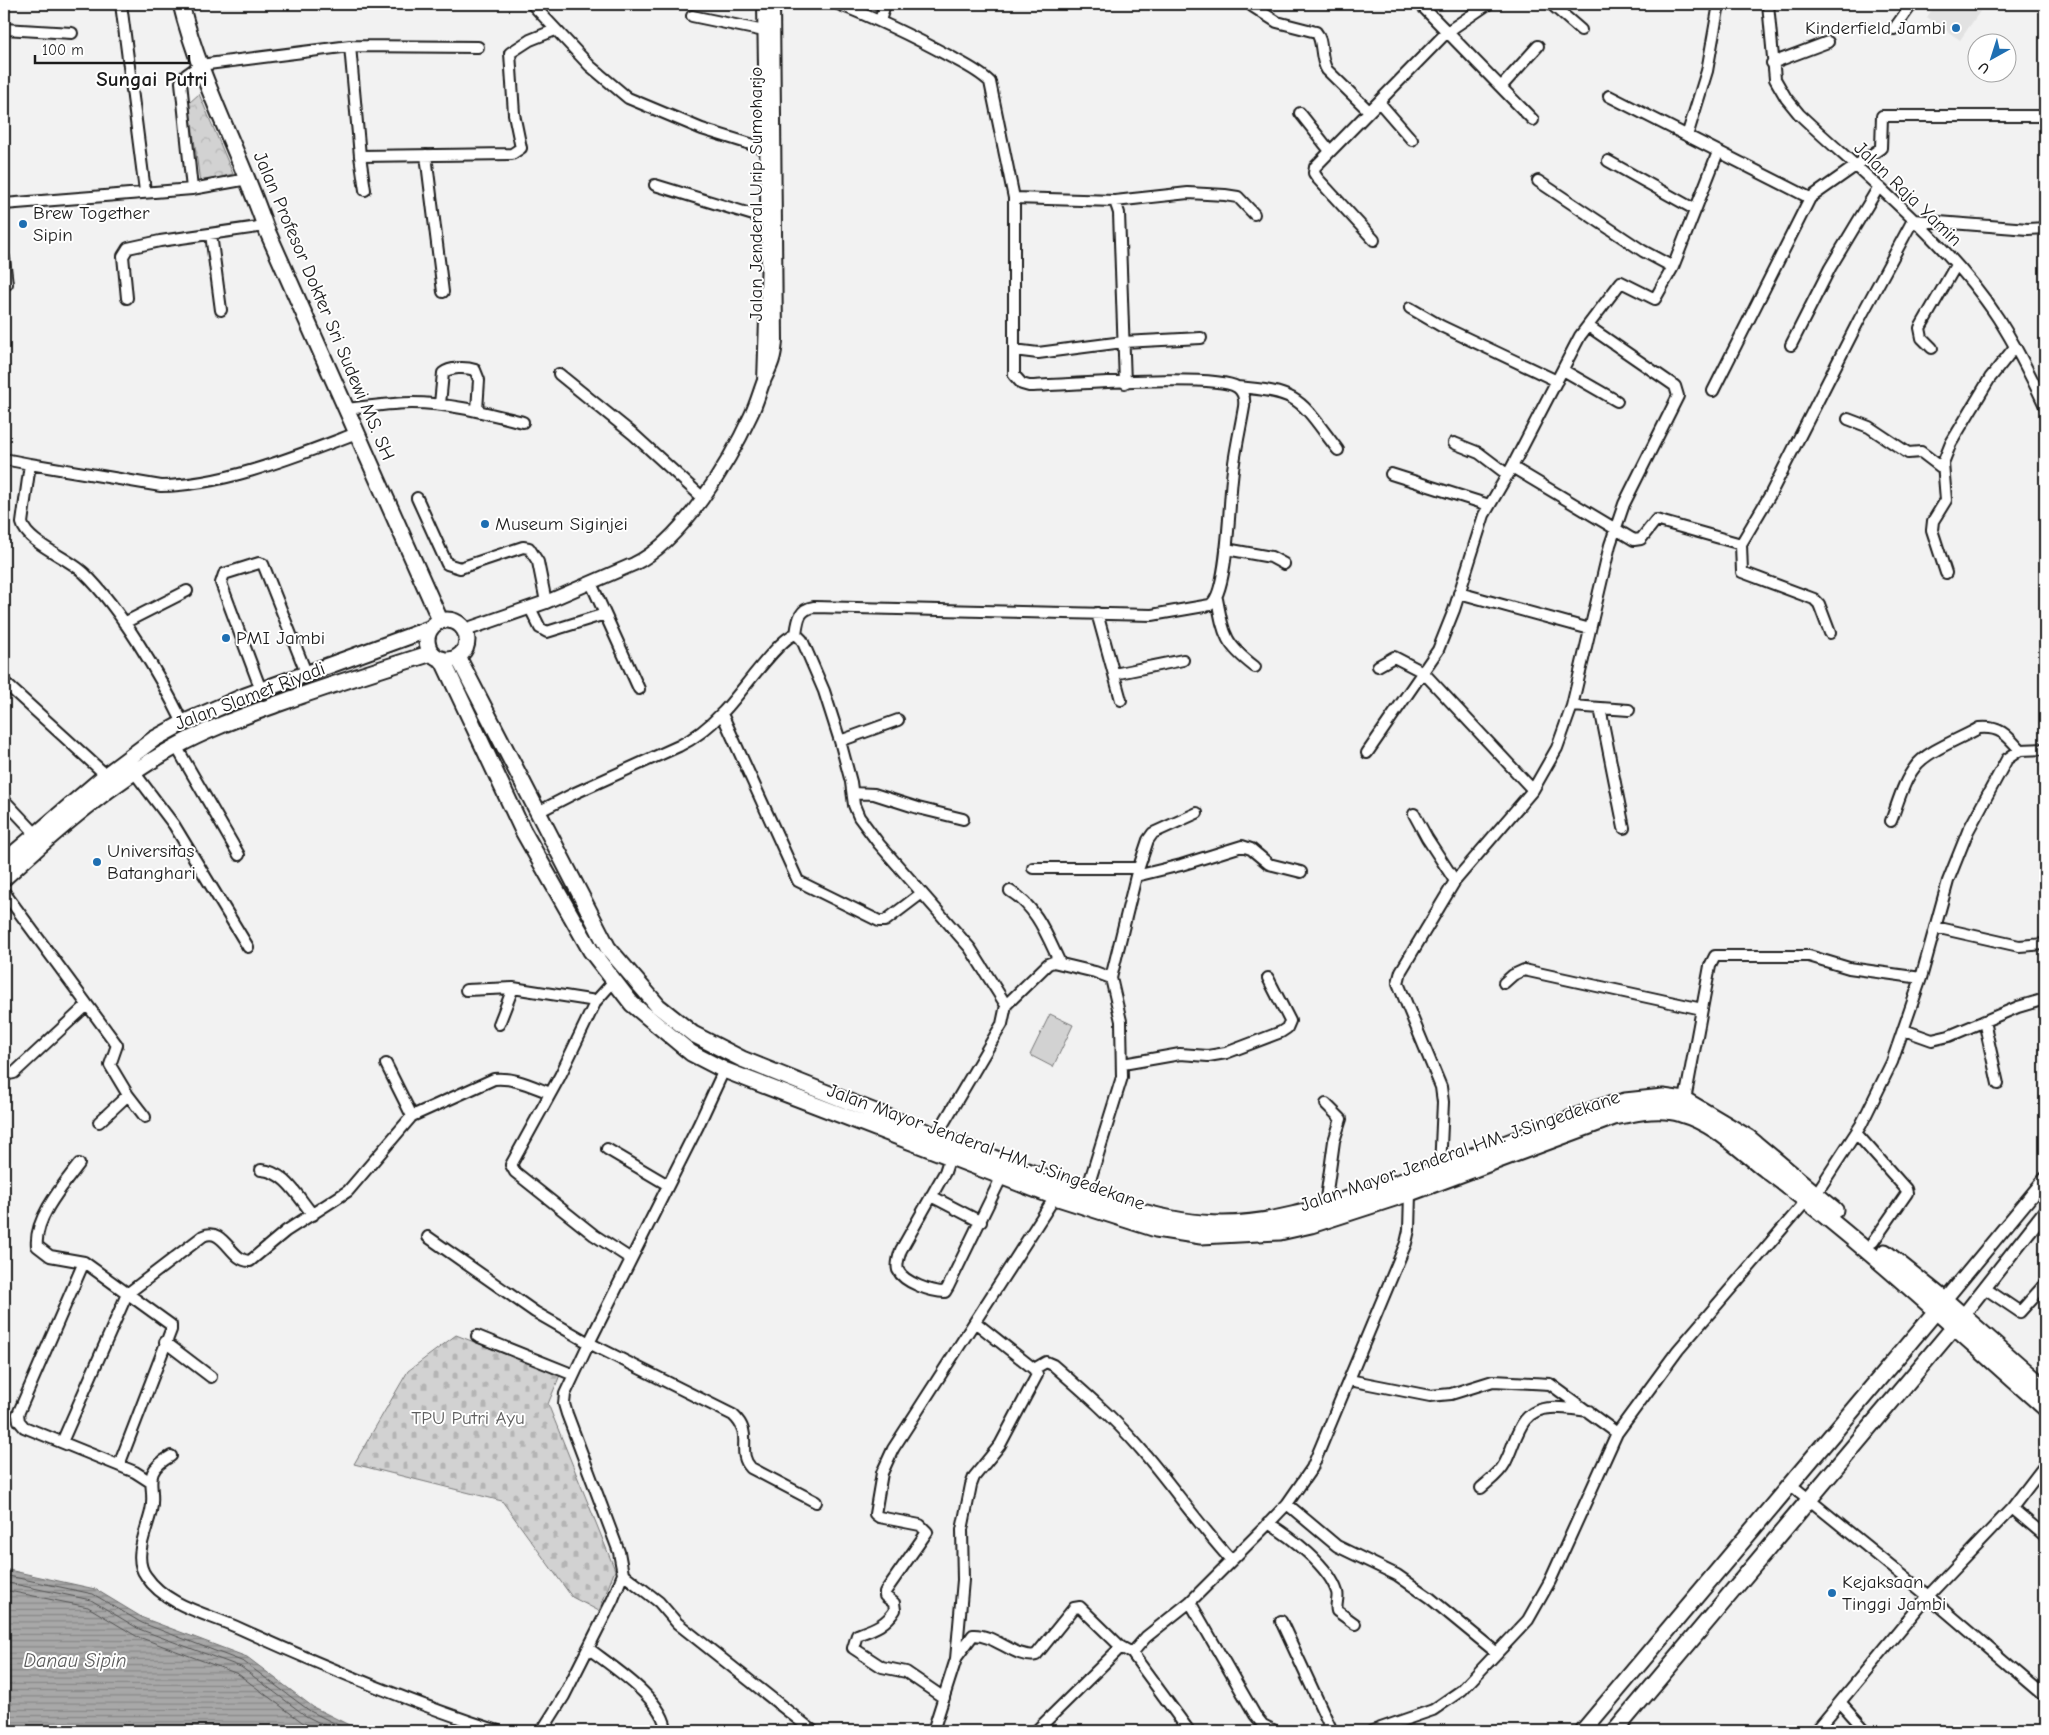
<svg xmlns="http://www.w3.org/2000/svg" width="2049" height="1735" font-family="'Comic Neue',sans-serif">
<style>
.built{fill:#e2e2e2}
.cemetery{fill:url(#cemetery-stones);stroke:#777}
.park{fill:url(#park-crowns);stroke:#777}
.pitch{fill:#d2d2d2;stroke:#777}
.water{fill:url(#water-rules);stroke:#707070}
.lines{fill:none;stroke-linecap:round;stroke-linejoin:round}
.shore{stroke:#545454;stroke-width:1}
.minor-casing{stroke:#1c1c1c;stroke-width:14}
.tertiary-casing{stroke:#1c1c1c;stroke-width:16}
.secondary-casing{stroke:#1c1c1c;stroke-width:19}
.minor{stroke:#fff;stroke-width:10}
.tertiary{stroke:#fff;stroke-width:12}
.secondary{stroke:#fff;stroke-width:15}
.poi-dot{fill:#1f6fb2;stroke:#fff;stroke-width:2}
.labels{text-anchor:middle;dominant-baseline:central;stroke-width:4;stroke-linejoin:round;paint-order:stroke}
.poi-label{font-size:19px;fill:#1c1c1c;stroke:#fff;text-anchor:start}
.street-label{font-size:19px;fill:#1c1c1c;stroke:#fff}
.park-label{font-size:19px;fill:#5c5c5c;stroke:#fff}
.water-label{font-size:20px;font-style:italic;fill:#5b5b5b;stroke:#fff}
.quarter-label{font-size:21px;font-weight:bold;fill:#1c1c1c;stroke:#fff}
</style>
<defs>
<pattern id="cemetery-stones" width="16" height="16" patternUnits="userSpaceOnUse" patternTransform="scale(1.25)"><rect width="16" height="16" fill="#d2d2d2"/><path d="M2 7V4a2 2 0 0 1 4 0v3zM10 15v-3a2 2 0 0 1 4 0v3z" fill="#b4b4b4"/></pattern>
<pattern id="park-crowns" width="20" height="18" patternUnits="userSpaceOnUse" patternTransform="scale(1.25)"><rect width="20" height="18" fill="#d2d2d2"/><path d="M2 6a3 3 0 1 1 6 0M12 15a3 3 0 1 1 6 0" fill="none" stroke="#b4b4b4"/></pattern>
<pattern id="water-rules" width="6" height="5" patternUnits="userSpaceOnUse" patternTransform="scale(1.25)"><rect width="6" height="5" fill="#a8a8a8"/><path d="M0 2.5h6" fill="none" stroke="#888"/></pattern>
</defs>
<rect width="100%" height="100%" fill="#f2f2f2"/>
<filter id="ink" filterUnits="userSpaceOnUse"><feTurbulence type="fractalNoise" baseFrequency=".02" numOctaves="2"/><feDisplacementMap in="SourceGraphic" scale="10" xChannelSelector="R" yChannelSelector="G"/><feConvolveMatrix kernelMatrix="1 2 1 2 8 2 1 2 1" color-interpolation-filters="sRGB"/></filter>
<g filter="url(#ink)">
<path class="built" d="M1936,4H1985L1960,40L1927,17Z"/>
<path class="cemetery" d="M456,1335L560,1375L548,1404L615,1570L599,1611L572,1597L502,1501L354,1464L408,1371Z"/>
<path class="park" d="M199,94L233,174L200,182L189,103Z"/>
<path class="pitch" d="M1050,1014L1073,1025L1053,1067L1030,1055Z"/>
<path class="water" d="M4,1569L95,1589L143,1618L247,1657L313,1707L361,1731H4Z"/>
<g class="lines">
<path class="shore" d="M4,1575L93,1594L142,1623L244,1662L310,1711L350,1731
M4,1582L91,1600L139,1629L241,1667L306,1716L336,1731
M4,1590L88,1607L136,1636L238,1674L302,1722L320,1731"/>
<defs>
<path id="minor" d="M121,4L145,191
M532,4L590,66L628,98L702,129L773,151
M838,4C877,19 914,37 951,57C964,64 979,71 990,82L1014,198L1115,201L1188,193L1225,195L1238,197L1254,214
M1420,4L1533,120
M1551,4L1581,30
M1768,4L1775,79L1786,98L1799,114C1865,176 1949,243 1998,318C2016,346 2031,376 2045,406
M1252,6L1277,22L1316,32C1324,41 1319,57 1327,70L1369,111
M692,16L764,31
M880,21L885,4
M4,29L72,33
M1894,29L1912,4
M350,46L478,47
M1772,63L1828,42
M1501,87L1538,46
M1609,96L1810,198
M1379,102L1412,140
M1300,113L1330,151
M1687,136L1707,71L1719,4
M426,155L443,292
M360,156L365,190
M1608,161L1694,209
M1538,181L1643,251L1673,267L1718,152
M655,185L773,221
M192,189L181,82L186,75L200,65L350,46L360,156L512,154L521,148L514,114L510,53L530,40L555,30
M1014,198V350L1038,353L1123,342L1201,338
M1115,201L1119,213L1125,383
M4,204L192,189L248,179
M211,234L221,310
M1374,240L1318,179L1314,173L1315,167L1447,32L1488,4
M4,258L7,284
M127,298L123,256L128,248L160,241L265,226
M1410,308L1441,326L1557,381
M1791,345L1830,268L1878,188
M1932,348L1922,338L1920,328L1956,265
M1563,370L1617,401
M559,374L633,434L703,498
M1237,387C1303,392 1300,401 1338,450
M1713,391L1810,198L1881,148L1882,116H2045
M440,404L443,373C450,367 466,367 475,370L479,380L477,410
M346,409C368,407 390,403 412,403C450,403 486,413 523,422
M1848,419L1869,427L1908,453L1921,452L1942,468
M1454,443L1479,453L1508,475
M4,459L30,464L22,523C27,543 69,558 84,573C121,609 160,676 183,723
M30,464L161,486C226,485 296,456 357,433
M1512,467L1634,540L1641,539L1656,520L1741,544
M1391,474L1489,505
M417,498L447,564L460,568L523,547L529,548L538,562L546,602
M1226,549L1271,557L1284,564
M1946,573L1932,530L1933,521L1946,500L1943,463L1951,443L1990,378L2015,347
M591,583L639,689
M1459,593L1590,629
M1217,599C1224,636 1225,644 1255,667
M530,608L540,628L547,632L605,614
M1097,613L1121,700
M124,623L187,591
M1830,633L1819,604L1814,599L1742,572L1741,544L1770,495L1859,320L1913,220L2028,229L2045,228
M796,634C798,620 799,609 814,607L1152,615L1210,605C1228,594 1229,503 1232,479C1234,455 1240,431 1244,407C1245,399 1244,392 1237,387C1215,373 1064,385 1029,386L1022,384L1014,375V350
M796,634L802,640L824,691L840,741L851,782L854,805L859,817L879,844L970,948L1006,1005L1002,1024L936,1136
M1378,666L1394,657L1423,672L1533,790
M1114,674L1183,660
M4,682L106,775
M261,690L221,583L224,574L259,563L263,564L307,675
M1572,706L1629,710
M1600,708L1624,828
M722,714L798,881L879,921H885L922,893
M840,741L898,720
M176,746L239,855
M1367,753L1438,650L1454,610L1484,515L1512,467L1580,336L1621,282L1655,299L1673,267
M134,772L174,825L248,947
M853,793L874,794L918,808L963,819
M4,800L36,834
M538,812L575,793L679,746C695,738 710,726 722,713C738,698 779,637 796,634
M1414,814L1427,838L1455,881
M1891,821C1898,803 1903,782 1915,767C1926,751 1962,738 1979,728C2000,726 2007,735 2020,750
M1033,868H1138
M1136,876L1181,865L1242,846L1251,849L1269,864L1301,872
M1010,891C1037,907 1047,936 1060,963
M4,892L117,1045L110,1065L128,1095L145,1117
M1935,927L2019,946L2045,944
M613,982L596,1001L560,1076L511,1165L515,1172L594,1235L631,1259
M1504,983L1513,975L1524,970L1702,1009
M466,990L513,988L596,1001
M1006,1005L1048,964L1053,962L1095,972L1111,978
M1984,1021L1998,1084
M499,1024L513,988
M1904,1030L1932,1040L1949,1036L2018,1007L2045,999
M386,1064L412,1116
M1123,1064L1180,1054L1208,1056L1226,1053L1281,1032L1287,1028L1290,1021L1268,978
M4,1075L14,1073L86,1006
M1685,1100L1710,966L1715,956H1809L1849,968L1921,978
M99,1122L128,1095
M1856,1133L1906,1189L1907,1193L1873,1242
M607,1149L668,1185
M950,1157L945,1172L901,1250C899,1256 896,1264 898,1270C904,1283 932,1292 945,1292L948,1287L1002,1176
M79,1164C63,1185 34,1219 37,1246L50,1256L84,1262L171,1325V1330L119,1465
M1440,1169L1443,1102L1441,1087L1398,983L1401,971L1455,881L1533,790L1557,748L1572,706L1610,545L1624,504L1678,396L1675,386L1588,326
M261,1170C285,1171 298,1197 313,1215
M1086,1193L1122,1077L1121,1021L1111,978L1136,876L1148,840L1153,833L1197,813
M1816,1194L1861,1125L1892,1062L1921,978L1948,881L1968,831L2007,759L2020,750L2045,749
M931,1196L981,1222
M1325,1206L1334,1141L1341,1119L1326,1104
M2037,1221L2045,1229
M428,1237L535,1312L589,1343L733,1415C755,1435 735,1451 751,1468L816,1502
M84,1262L18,1414L19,1421L24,1427L135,1472L149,1481
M1986,1289L2020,1312L2045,1284
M477,1336L574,1375
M165,1342L211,1377
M1034,1369L1046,1362L1053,1365C1083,1391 1113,1417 1139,1447C1171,1484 1198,1524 1231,1560
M1349,1380L1430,1396L1451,1394L1493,1381L1550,1384L1617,1433
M62,1442L127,1294L203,1236C224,1226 231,1262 250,1261L286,1231L348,1191L412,1116L494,1079C514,1077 531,1086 550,1093
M171,1456C139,1474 157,1485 151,1511C147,1530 132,1558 146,1576C167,1607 209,1614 241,1629C325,1667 409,1702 498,1731
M1790,1484L1928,1596L2045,1696
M1481,1488C1490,1480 1500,1473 1505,1463C1517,1441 1518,1409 1551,1408C1563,1407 1577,1410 1589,1411
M1287,1504L1337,1546L1397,1575L1430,1598L1497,1653
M2012,1508L2045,1536
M1268,1523C1291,1537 1329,1566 1337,1592C1339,1598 1335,1605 1337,1611L1355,1624
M623,1574L659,1602L677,1623L813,1731
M1190,1602L1255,1715L1263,1725L1275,1731
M1281,1621L1332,1731
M588,1648C611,1666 665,1700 666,1731
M956,1658L973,1635C995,1634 1015,1659 1036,1655L1074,1608L1080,1607L1121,1647L1132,1653
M944,1698L906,1672L882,1667L853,1648L857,1635C873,1629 886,1625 895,1610L894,1603L885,1596V1592L927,1532L920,1525L879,1517L875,1514L882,1473L893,1449L1055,1197
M1841,1703L1866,1731
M542,1731L564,1696L613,1599L623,1574L619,1552L567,1414L564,1404L565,1394L589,1343L698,1126L724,1070
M933,1731L956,1659L963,1580L962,1530L971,1485L974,1477L1000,1445L1037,1375L1034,1369L975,1322
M1036,1731L1121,1647
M1189,1731L1132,1653L1146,1637L1190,1602L1266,1526L1287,1504L1312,1468L1406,1243L1409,1230L1410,1193
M1372,1731L1433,1710L1462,1690L1528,1620L1550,1581L1617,1433L1678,1350L1807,1200
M1816,1731L1928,1596L2012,1508L2045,1465"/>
<path id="tertiary" d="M764,382L768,256L764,4
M465,630L546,602L634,564C682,541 729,463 751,415C756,405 759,394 763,383C771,366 775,359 776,340L773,4
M1940,1306L2045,1179
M1957,1323L2045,1211"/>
<path id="secondary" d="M181,4C200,81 239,151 265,226L440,620
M427 640a20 20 0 1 1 40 0a20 20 0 1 1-40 0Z
M458,657L608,948L658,1006L693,1034L742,1059C835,1097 929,1133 1022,1169C1086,1193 1154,1224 1223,1224C1273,1224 1323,1207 1370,1192C1448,1167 1524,1136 1601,1107L1625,1101L1663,1097L1685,1100L1749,1138L1835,1210
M442,659L523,831L591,951L632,1004L691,1053L724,1070L1055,1197L1156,1229L1201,1236L1280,1232L1311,1225L1410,1193L1614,1117C1635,1113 1660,1107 1681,1114C1714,1123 1740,1150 1766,1170C1864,1243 1953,1327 2045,1408
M4,862L106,775L154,739L183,723L245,696L429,629
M4,878C56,830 113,781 175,747C209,728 245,716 280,703C330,685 381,669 432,653
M1885,1252L1945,1300L2045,1388
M1583,1731L1936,1311
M1615,1731L1954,1327"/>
</defs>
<use href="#minor" class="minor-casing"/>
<use href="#tertiary" class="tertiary-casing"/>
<use href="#secondary" class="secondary-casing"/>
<use href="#minor" class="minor"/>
<use href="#tertiary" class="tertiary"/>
<use href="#secondary" class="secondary"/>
</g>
</g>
<g class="poi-dot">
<circle cx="1956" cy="28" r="5"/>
<circle cx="23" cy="224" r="5"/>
<circle cx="485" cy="524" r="5"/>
<circle cx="226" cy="638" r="5"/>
<circle cx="97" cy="862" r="5"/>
<circle cx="1832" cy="1593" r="5"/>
</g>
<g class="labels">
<g class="poi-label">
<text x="1946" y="28" text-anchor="end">Kinderfield Jambi</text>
<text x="33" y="213">Brew Together<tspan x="33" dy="22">Sipin</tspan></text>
<text x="495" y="524">Museum Siginjei</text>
<text x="236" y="638">PMI Jambi</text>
<text x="107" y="851">Universitas<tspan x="107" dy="22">Batanghari</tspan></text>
<text x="1842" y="1582">Kejaksaan<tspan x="1842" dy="22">Tinggi Jambi</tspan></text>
</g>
<g class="street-label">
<text transform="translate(756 194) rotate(-90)">Jalan Jenderal Urip Sumoharjo</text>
<text transform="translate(1908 194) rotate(44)">Jalan Raja Yamin</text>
<text transform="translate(324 306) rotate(67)">Jalan Profesor Dokter Sri Sudewi MS. SH</text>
<text transform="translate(250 696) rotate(-21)">Jalan Slamet Riyadi</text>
<text transform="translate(986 1147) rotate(20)">Jalan Mayor Jenderal HM. J.Singedekane</text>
<text transform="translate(1460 1151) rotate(-19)">Jalan Mayor Jenderal HM. J.Singedekane</text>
</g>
<g class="park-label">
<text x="468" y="1418">TPU Putri Ayu</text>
</g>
<g class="water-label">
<text x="75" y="1660">Danau Sipin</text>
</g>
<g class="quarter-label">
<text x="152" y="79">Sungai Putri</text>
</g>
</g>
<rect width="2049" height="1735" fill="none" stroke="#fff" stroke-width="20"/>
<rect x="10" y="10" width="2029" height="1715" fill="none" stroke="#1c1c1c" stroke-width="2" filter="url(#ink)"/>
<g transform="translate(1992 58) rotate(219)"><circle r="24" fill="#ffffff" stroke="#a4a4a4"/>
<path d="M0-4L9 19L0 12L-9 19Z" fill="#1f6fb2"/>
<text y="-8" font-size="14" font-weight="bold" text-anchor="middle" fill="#1c1c1c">U</text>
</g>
<path d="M35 55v8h154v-8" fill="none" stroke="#1c1c1c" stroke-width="2.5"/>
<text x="42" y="55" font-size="15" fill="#1c1c1c" stroke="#ffffff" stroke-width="4" paint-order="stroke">100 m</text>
</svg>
